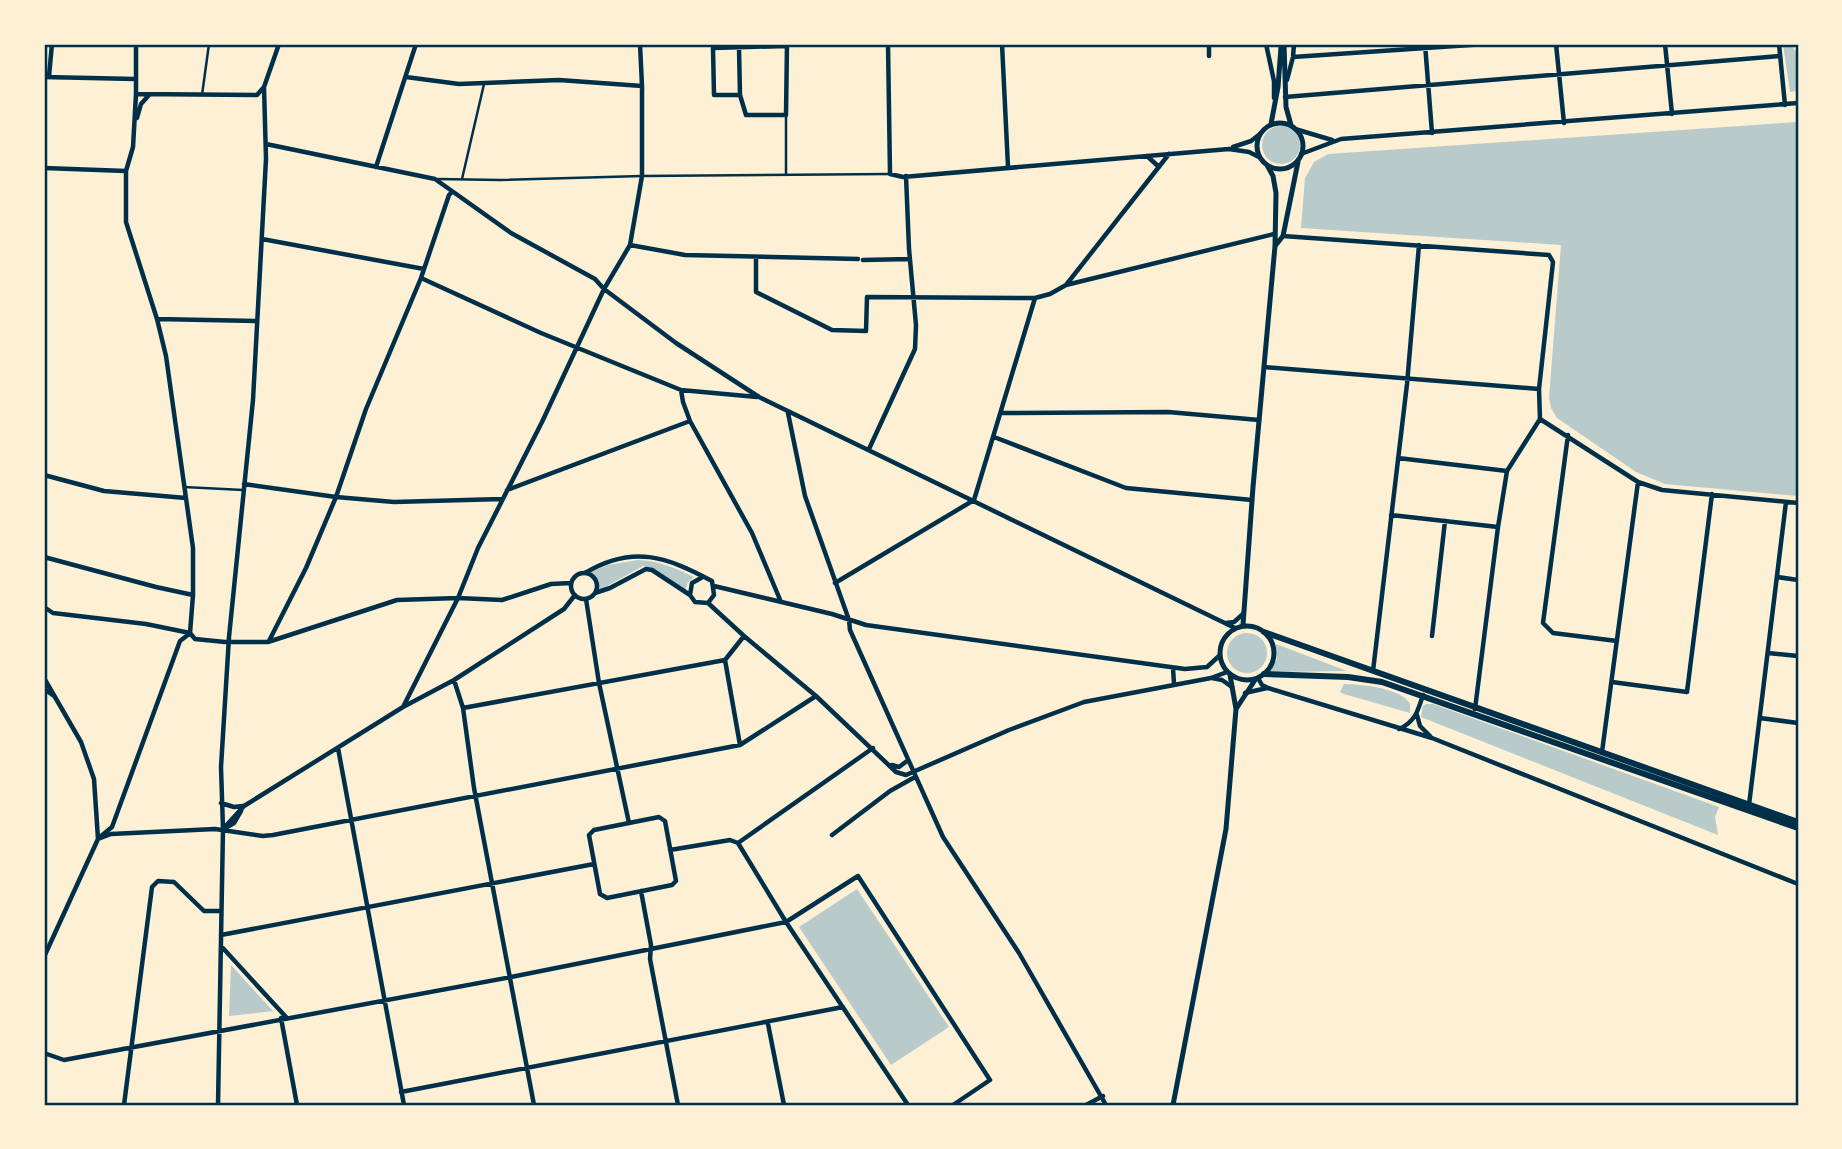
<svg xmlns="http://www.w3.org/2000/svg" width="1842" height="1149" font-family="'Titillium Web',sans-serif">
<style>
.green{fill:#b9caca}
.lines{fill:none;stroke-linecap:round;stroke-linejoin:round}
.pedestrian{stroke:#003049;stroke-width:2.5}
.minor{stroke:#003049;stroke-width:4.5}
.secondary{stroke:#003049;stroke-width:5}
.primary{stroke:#003049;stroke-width:6}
.neatline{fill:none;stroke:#003049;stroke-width:2.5}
</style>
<rect width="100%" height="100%" fill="#fdf0d5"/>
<path class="green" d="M1783,44H1790L1798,54V91L1790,92Z
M1798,122V496L1665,484L1636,472L1557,418L1551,408L1549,398L1561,245L1301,228L1305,178L1314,162L1328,154Z
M1262 145a19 19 0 1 1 38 0a19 19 0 1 1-38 0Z
M638,560C660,561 675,568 694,577L688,582L685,591L656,570L643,566L598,591L599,581L591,572L608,565Z
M1227 653a20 20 0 1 1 40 0a20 20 0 1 1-40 0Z
M1276,644L1347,671L1270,672L1277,659Z
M1344,684C1360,684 1402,688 1410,704V713L1344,694L1340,692Z
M1426,704H1433L1719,807L1715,817L1718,835L1421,717L1423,706Z
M857,889L949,1027L891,1065L799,927Z
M231,965L273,1011L229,1016Z"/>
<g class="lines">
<path class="pedestrian" d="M202,95L209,44
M786,174V115
M438,179L500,180L642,176L890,174
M462,179L484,84
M184,487L243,490"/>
<path class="minor" d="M888,44L890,174L903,177L1229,149L1249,152L1259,157
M1002,44L1008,167
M1266,44L1274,81V98
M1425,44L1432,133
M1556,44L1564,123
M1665,44L1672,114
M1779,44L1785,105
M739,48L740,95L746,115H786L787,44
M1209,56V44
M1293,57L1485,44
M49,76L52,44
M44,77L135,79
M406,77L459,84L559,80L642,86
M1287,80L1293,57L1294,44
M136,94V44
M740,95H714L713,48L787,46
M1285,97L1780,56
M137,118L141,104L149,95
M1295,129L1332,140
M266,144L435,179L511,233L595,279L604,289L676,343L759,397L1235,628
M1233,147L1251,141L1260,134
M1301,154L1341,139L1798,103
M1147,156L1159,167
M376,167L416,44
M44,168L126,171
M1283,236L1549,255L1553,262L1539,389L1540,419L1507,471L1498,527L1475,709
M262,239L424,269
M630,245L685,255L858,259
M756,257V292L832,330L866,331L867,297L1035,298L1050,294L1066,285L1169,154
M863,260L910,259
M421,278L541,333L681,390L757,397
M1066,285L1274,234
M157,319L257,321
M1264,367L1539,389
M681,390L683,402L690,421L752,533L781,602
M788,413L805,496L849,620L850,630L943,837L1019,953L1106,1105
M1001,413L1168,412L1259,420
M1540,419L1638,482L1662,490L1798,503
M1568,435L1543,623L1553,633L1617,641
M994,437L1126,488L1252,500
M869,449L915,349L916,325L909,249L906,176
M1398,458L1507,471
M44,475L104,491L186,498
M244,484L336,497L394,502L502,499
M507,490L690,421
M1391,515L1498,527
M44,557L156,587L193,595
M585,573C633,544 667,557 712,581L714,595L708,603
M571 586a13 13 0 1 1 26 0a13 13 0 1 1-26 0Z
M1777,577L1798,580
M835,583L974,500L1035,298
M714,586L832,614L866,625L1185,669L1207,667L1219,656
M595,593L610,588L646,569L652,570L690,595L695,602L708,603L744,636L816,696L896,772L906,775L1009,730L1084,702L1211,678L1227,672
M690,595L692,583L701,578
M586,599L599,683L629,823
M44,607L53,613L146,624L190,633L195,639L225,642H268L397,600L458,598L502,600L551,584L571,583
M1226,623L1234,622L1243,614
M190,633L193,595V548L166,356L157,319L126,222V171L133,147L136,94L257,95L264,87L279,44
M1432,636L1445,521
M269,641L306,568L336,497L366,409L421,278L449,195L452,192
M1768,653L1798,656
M725,660L740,745
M1173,668L1174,684
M1373,671L1407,384L1419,245
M44,678L81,742L94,779L98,839L44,957
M1212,678L1222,680L1232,687
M1258,678L1262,685L1268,688L1432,738L1798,884
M454,680L463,708L474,788L534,1105
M1612,682L1687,692L1712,494
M44,689L54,696
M1245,693L1267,688
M403,707L458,598L478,548L542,422L604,289L630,245L642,176V86L640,44
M463,708L725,660L744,636
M1417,715L1420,726L1430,736
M1760,718L1798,723
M1399,729C1415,722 1418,711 1423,695
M338,748L404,1105
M1602,752L1638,482
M892,765L899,767L907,761
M221,803L234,807L243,806
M1749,805L1786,502
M659,817L665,821L676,881L672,885L607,898L600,894L589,835L594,830Z
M223,829L244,806L403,707L454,680L564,609L575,595
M224,829L234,823L241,811
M832,835L890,791L915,777
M100,837L112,827L180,641L189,634
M98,839L111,834L215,829L263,836L273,835L740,745L816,696
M738,843L786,922L908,1105
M738,843L873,748
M670,850L730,840L738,843
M641,891L651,945L650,959L678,1105
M221,935L594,864
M221,946L286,1017
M281,1018L297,1105
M768,1024L784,1105
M44,1053L64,1060L511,977L786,922L858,876L990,1080L953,1105
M401,1092L843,1007
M124,1105L152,887L158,881L174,882L204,911H221
M218,1105L223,829L221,767L229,637L253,400L266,159L264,87
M1086,1105L1103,1096"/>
<path class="secondary" d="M1284,44L1286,107L1291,125
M1257 146a23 23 0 1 1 46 0a23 23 0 1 1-46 0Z
M1271,124L1278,87L1281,47
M1275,246L1283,236L1298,162
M1243,625L1253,487L1275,246L1276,193L1273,176L1267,165
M1220 653a27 27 0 1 1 54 0a27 27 0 1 1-54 0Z
M1236,709L1255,680
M1173,1105L1226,829L1236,709L1230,675"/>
<path class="primary" d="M1264,632L1798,822
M1264,674L1348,677L1382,682L1798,828"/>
</g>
<rect width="1842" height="1149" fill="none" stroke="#fdf0d5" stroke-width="91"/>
<rect x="46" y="46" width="1751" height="1058" class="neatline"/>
</svg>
